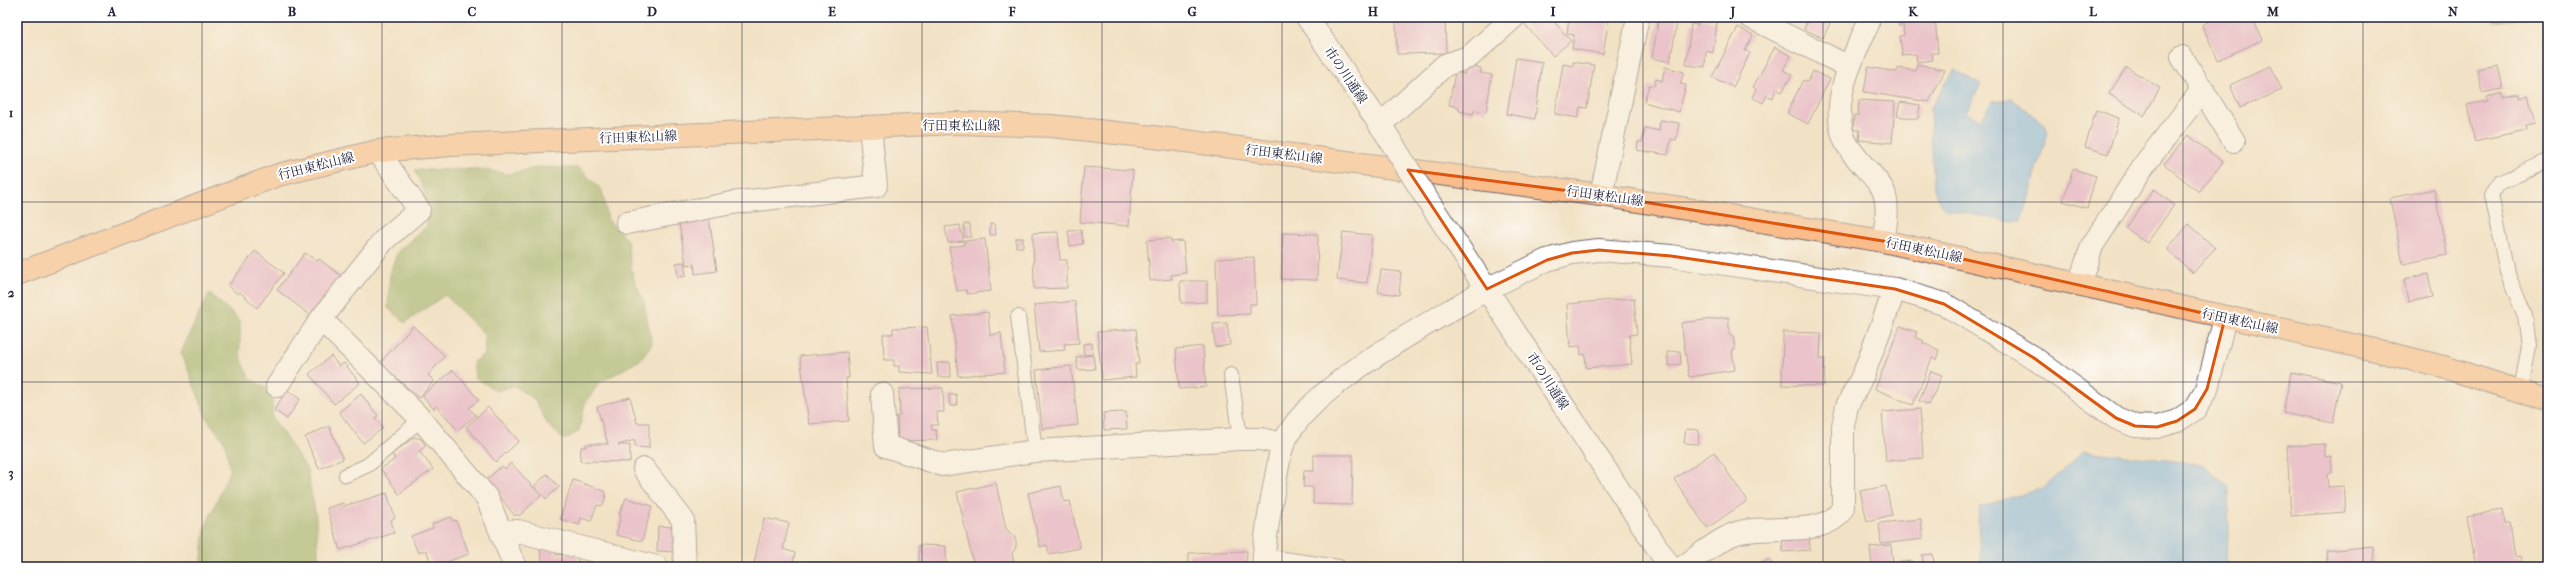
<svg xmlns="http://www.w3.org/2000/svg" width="2565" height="584" font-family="'IM FELL French Canon','Noto Serif JP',serif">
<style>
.forest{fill:#8caa5c;stroke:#57664c}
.water{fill:#79b8ed;stroke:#4e6d94}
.building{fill:#e1a1d0}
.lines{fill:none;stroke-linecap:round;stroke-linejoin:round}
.service-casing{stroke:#6b656b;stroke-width:16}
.minor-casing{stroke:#6b656b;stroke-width:24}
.tertiary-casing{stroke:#6b656b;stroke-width:24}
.primary-casing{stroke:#6b656b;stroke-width:24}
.service{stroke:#fff;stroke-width:14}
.minor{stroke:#fff;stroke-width:22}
.tertiary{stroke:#fff;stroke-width:22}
.primary{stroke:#fabc8b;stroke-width:22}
.tertiary-bridge-casing{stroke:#6b656b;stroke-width:24;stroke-linecap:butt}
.tertiary-bridge{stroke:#fff;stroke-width:22}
.marked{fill:none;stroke:#de560e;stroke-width:3;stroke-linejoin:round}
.grid{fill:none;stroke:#22223b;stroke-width:1;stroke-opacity:0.55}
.labels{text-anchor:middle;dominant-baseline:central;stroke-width:4;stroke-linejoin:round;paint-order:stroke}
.street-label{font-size:13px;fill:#22223b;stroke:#fff}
.neatline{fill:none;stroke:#22223b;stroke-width:1.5}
.grid-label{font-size:13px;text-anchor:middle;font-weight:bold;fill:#22223b}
</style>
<rect width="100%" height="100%" fill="#fff"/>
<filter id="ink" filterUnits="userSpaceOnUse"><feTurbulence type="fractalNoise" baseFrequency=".025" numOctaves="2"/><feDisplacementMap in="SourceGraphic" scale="8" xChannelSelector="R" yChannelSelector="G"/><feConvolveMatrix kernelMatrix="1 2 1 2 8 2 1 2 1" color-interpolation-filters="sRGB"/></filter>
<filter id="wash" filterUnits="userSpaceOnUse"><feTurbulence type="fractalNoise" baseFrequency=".012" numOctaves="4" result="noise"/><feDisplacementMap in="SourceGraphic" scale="16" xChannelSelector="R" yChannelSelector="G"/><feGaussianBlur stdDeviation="0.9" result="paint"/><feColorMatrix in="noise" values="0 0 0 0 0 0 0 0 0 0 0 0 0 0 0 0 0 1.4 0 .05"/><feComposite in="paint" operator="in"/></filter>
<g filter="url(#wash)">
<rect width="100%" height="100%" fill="#f2e2c5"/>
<path class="forest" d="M2489,17H2537L2494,22Z
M539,167L579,168L602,190L608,220L627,240L633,277L644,302L652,344L640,360L599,383L585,404L579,431L564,440L548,425L534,399L514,386L496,391L475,377L473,362L485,354L484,334L445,295L405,323L388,308L390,272L398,251L427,226L425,193L415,170L479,169L509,174Z
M209,293L240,320V355L250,379L273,392L272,417L307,469L316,517L319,567H201L205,528L230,470L225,442L207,419L181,352Z
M387,563L389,567H355L359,566Z"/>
<path class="water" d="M1954,70L1981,84L1966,113L1981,120L1992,101L2012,99L2045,125L2048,132L2022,221L2012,222L1945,209L1938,200L1934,188L1930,109Z
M2083,451L2202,464L2229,487L2227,567H1981L1978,521L1980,507L2043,488Z"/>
<g id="blocks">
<path class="building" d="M1401,17H1445L1446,53L1397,54L1396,20H1401Z
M1525,17H1550L1571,41L1553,56L1521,20Z
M1569,17H1609L1603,54L1572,49L1574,35L1567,34Z
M1659,17H1678L1670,62L1652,58Z
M1809,17H1833L1823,38L1804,29Z
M1898,17H1935L1938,53H1932L1933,60L1917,62L1916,54L1902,55L1900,36L1904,35L1903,25L1899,26Z
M2218,17H2252L2262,40L2218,60L2202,25Z
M1699,19L1717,22L1713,53L1706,51L1705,67L1686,65L1691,24L1698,25Z
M1738,27L1753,35L1745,50L1750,53L1733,87L1712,77Z
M1775,47L1791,56L1783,70L1792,75L1782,92L1777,89L1772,98L1767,95L1763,103L1752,97L1756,89L1753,87Z
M1516,58L1542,62L1535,119L1507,114Z
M1573,62L1594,65L1587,108L1580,107L1578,118L1555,114L1563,64L1573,66Z
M1917,64L1945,70L1929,102L1864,92L1868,67L1897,72L1898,68L1916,71Z
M2498,65L2503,89L2482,93L2477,69Z
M1466,66L1481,68L1480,73L1492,75L1486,112L1474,110L1473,114L1459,111V107L1449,105L1455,72L1465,74Z
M2271,66L2282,90L2240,108L2230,85Z
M1665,67L1684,72L1680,84L1686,85L1679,112L1644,102L1649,85L1654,86L1656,79L1662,81Z
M2126,67L2160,88L2144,116L2109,94Z
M1813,71L1830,79L1808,124L1787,113L1803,80L1808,82Z
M2503,93L2504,97L2519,94L2520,98L2528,96L2535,124L2525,126L2526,130L2475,141L2467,105L2488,101L2487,97Z
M1859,100L1895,102L1892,143L1859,140L1860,130H1853L1854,115H1858Z
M1900,102L1920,105L1918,119L1897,116Z
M2096,110L2119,118L2108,154L2085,147Z
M1660,120L1679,123L1676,140L1671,139L1668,155L1637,150L1638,142H1642L1645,128L1659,131Z
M2188,135L2223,162L2199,192L2164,164Z
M1084,167L1133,170L1129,226L1080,222Z
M2073,169L2096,176L2087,208L2063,201Z
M2154,189L2174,205L2147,243L2126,228Z
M2434,189L2447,255L2403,264L2390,198Z
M709,218L717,271L695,274L694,264L686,265L679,223Z
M964,224H970L971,237H964Z
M990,224H995L996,235H990Z
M2189,224L2215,248L2193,273L2167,249Z
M960,225L963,241L948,243L945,227Z
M1081,230L1083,244L1070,246L1068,231Z
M1058,232L1060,260H1067V288L1034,289L1033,233Z
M1343,232L1372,235L1367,283L1337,280Z
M1283,233L1318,234L1317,280L1281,279Z
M1016,238H1023V247H1016Z
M1170,238L1171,242L1183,241L1186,273L1171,275L1172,279L1150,281L1147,240Z
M985,239L991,291L967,294L966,290L957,291L949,247L964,245V241Z
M255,251L284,273L257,308L240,292L238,294L228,286Z
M305,253L317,261L319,259L344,278L314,318L277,290Z
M1254,257L1256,304H1250V314L1218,315L1216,259Z
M684,262L686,276L678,277L676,263Z
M1381,270L1401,272L1399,295L1378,292Z
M2428,274L2433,297L2408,302L2404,279Z
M1180,281H1207V302L1181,303Z
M1634,298L1637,334L1629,335L1632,364L1586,368L1585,354L1581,355L1580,346L1570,347L1567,304Z
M1075,301L1079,343L1064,344L1065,350L1039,352L1034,305Z
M988,312L990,335L1001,333L1005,372L958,376L952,316Z
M1728,317L1730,336H1733L1735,350L1732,351L1735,370L1689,377L1681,323Z
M1227,323L1230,345L1215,347L1213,324Z
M413,326L445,356L428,375L434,381L419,398L380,363Z
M1900,326L1917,332L1915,337L1924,341L1923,343L1939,350L1936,360L1932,358L1913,405L1875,389Z
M927,327L932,374L899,372V366H894V360H884L883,334H893V328Z
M1136,329L1139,364H1135L1136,377L1102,380L1097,332Z
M1783,332L1821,333L1820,359H1825L1824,386L1782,385Z
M1092,343L1093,354L1084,355L1083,344Z
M1203,346L1206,387L1179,389L1176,349Z
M1680,351L1681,364L1669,366L1667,352Z
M847,352L849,378H846L849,421L809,424L800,356Z
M1093,355L1095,369L1078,370L1076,357Z
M331,356L339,366L344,363L360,383L334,404L309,374Z
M950,362L951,377H938L937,363Z
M1071,366L1078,425L1042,429L1036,370Z
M453,370L479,400L469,408L476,415L458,430L436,406L434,409L422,396Z
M1931,371L1942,375L1929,405L1919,401Z
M2291,372L2341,382L2333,423L2283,413Z
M943,388L944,412H937L938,425H931L932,430H936L937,440L898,441L897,416H900L899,389Z
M287,390L300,399L287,419L274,410Z
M361,394L378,416L375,418L383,428L363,443L339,412Z
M956,394L957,405L950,406L949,395Z
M630,397L637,423H649V448L635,447V440L618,445H630V462L580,461L581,447H586V444H608L597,407Z
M488,407L519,441L496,462L466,427Z
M1920,409L1923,458L1886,461L1882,412Z
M1126,412L1127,429L1104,430L1103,413Z
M329,426L343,459L319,469L305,437Z
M1686,429L1699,430L1698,444L1684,443Z
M414,437L421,439L426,446L419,451L433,469L399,494L381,469L395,459L392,454Z
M2325,444V457L2331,456L2332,473L2327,474L2328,487L2344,486L2346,512L2291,516L2287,446Z
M1714,452L1747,501L1707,528L1674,479Z
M1314,455H1353L1352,505L1313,504V487H1303L1304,471H1314Z
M511,463L541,496L519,516L517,514L515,516L486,480L502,466L505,469Z
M547,474L559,487L546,499L534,486Z
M573,480L604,491L606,494L604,504L601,506L597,505L591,521L581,518L579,525L560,519Z
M996,483L1006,529L1014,536L1016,541V547L1012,554L1015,567H974L957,492Z
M1061,486L1064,502L1070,501L1080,548L1049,554L1047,545L1040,547L1028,493Z
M1886,486L1892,515L1867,521L1860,491Z
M387,493L395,518L391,520L394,533L340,550L327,508L343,503L344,506Z
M626,498L652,506L642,541L616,535L621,515H619Z
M2503,510L2505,523H2510L2515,557L2521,556L2523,567H2476L2467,516Z
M451,517L453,521L456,520L469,554L433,567L426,550L418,553L411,536L433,528L432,524Z
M764,518L789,523L783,549L795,553L792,567H753Z
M1921,519L1923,539L1881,544L1879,523Z
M658,526L677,527L676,552L657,551Z
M1809,536L1810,550L1783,552L1782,538Z
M919,545L946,546V567H919Z
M1891,545L1893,563L1913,561L1914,567H1872L1870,547Z
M2373,546L2375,567H2328L2326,551Z
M556,547V555L577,553L579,567H543L540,549Z
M1247,551L1246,567H1189V553Z
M1933,554L1934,567H1924L1922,555Z
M1769,559L1774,567H1755Z"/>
</g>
</g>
<g filter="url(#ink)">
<use href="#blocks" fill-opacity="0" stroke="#6b656b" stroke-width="1"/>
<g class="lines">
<defs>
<path id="service" d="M1018,317L1035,451
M1231,375L1240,439
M2521,391L2529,345L2525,316L2507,272L2491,195L2499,183L2548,161
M346,475L368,465L421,419
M1263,556L1339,567"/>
<path id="minor" d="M1750,17L1849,67
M1868,17V24C1853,58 1830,100 1844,138C1852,159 1878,177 1884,192C1889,208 1886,225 1883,241
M2182,57L2234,141
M1380,125L1445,65L1469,57L1514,17
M1601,195L1638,17
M627,223L732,203L876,186L870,127
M2079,284L2092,246L2144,165L2203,89
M321,319L421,419L487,498L515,567
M277,386L321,319L384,240L419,210L378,151
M882,394L886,446L943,465L1035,451L1240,439H1261L1283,444
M644,469L683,520L685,567
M500,530L518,531L657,567
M1263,567C1265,536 1270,507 1276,477C1278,467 1279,455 1283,445C1304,388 1435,320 1487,289
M1683,567C1699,556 1716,541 1734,534C1762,522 1829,541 1843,507V426L1847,406L1864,373L1895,289"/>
<path id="tertiary" d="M1307,17L1385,132
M1425,196L1670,567
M1487,289L1547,260L1572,253L1599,250L1671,256L1895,289L1944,304L2034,358L2116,418L2135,426L2157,427L2177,421L2195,409L2207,389L2225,318"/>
<path id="primary" d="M17,274L278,175L378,151L451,145L955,123L1052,126L1162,138L1601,195L1883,241L2375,350L2447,368L2548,400"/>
</defs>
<use href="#service" class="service-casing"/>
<use href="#minor" class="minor-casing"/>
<use href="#tertiary" class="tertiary-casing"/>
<use href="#primary" class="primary-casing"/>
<use href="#service" class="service"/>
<use href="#minor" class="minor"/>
<use href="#tertiary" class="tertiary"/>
<use href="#primary" class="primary"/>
<defs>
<path id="tertiary-bridge" d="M1385,132L1425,196"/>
</defs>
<use href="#tertiary-bridge" class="tertiary-bridge-casing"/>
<use href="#tertiary-bridge" class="tertiary-bridge"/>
</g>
</g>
<path d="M0 0H2565V584H0ZM1408,170L1601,195L1883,241L2225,318L2207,389L2195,409L2177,421L2157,427L2135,426L2116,418L2034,358L1944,304L1895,289L1671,256L1599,250L1572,253L1547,260L1487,289Z" fill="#f2e2c5" fill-opacity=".55" fill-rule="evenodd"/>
<path class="marked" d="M1408,170L1601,195L1883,241L2225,318L2207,389L2195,409L2177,421L2157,427L2135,426L2116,418L2034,358L1944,304L1895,289L1671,256L1599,250L1572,253L1547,260L1487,289Z"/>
<path class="grid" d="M202,17V567M382,17V567M562,17V567M742,17V567M922,17V567M1102,17V567M1282,17V567M1463,17V567M1643,17V567M1823,17V567M2003,17V567M2183,17V567M2363,17V567M17,202H2548M17,382H2548"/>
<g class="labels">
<g class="street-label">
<text transform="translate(1346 75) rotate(56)">市の川通線</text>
<text x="961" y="125">行田東松山線</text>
<text transform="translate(638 137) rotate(-2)">行田東松山線</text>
<text transform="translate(1284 154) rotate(7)">行田東松山線</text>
<text transform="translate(316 166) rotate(-14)">行田東松山線</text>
<text transform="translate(1605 196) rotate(8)">行田東松山線</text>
<text transform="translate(1924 250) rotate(12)">行田東松山線</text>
<text transform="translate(2240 321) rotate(12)">行田東松山線</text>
<text transform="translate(1548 381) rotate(57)">市の川通線</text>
</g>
</g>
<rect width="2565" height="584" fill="none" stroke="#fff" stroke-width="44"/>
<rect x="22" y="22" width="2521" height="540" class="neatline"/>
<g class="grid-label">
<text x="112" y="16">A</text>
<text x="292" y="16">B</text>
<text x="472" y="16">C</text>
<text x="652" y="16">D</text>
<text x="832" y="16">E</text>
<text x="1012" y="16">F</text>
<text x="1192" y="16">G</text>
<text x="1373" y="16">H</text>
<text x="1553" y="16">I</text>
<text x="1733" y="16">J</text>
<text x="1913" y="16">K</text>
<text x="2093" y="16">L</text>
<text x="2273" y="16">M</text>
<text x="2453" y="16">N</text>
<text x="11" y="117">1</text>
<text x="11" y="297">2</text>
<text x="11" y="477">3</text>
</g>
</svg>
